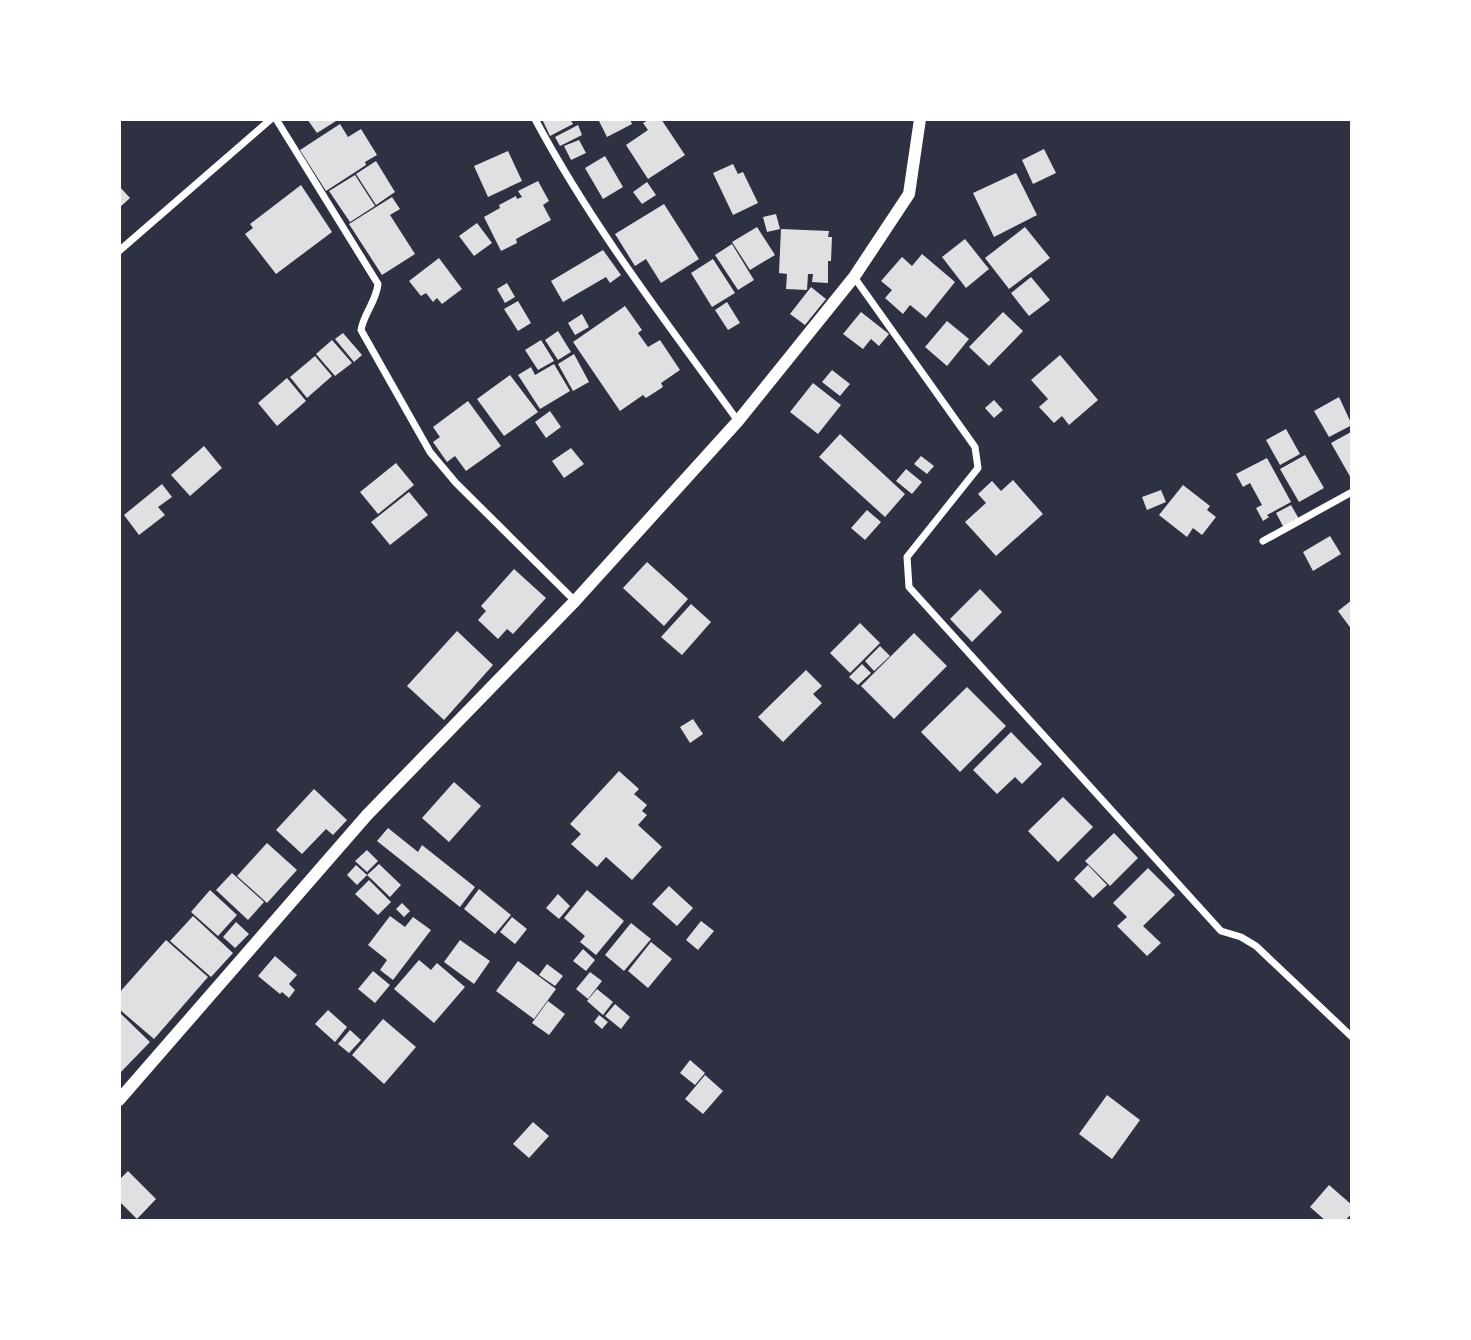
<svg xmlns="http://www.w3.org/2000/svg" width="1471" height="1340" font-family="'Roboto Condensed',sans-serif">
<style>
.building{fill:#e0e0e3}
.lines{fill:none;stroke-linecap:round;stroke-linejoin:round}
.minor{stroke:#fff;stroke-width:7}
.tertiary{stroke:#fff;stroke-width:12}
</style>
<rect width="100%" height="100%" fill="#2d3142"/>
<path class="building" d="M307,119H334L336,121L317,133Z
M542,119H570L573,124L550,136Z
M598,119H630L632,124L607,137Z
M650,119H661L685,155L648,179L626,145L648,130L643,123Z
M340,124L348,137L361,129L377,155L365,162L366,165L326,191L300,150Z
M578,125L582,135L560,146L555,137Z
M579,140L586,153L571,160L564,146Z
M1044,149L1056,173L1033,184L1022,160Z
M508,151L522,181L488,197L474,166Z
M605,156L623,187L603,199L585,168Z
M376,161L395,192L376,205L356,174Z
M733,164L738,174L743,172L758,203L733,215L713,173Z
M1016,173L1037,215L994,237L973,193Z
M355,175L375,206L350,222L329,191Z
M538,181L549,201L543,205L551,220L516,239L517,243L501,251L484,217L500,208L499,205L516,196L517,199L522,197L518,191Z
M647,182L656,195L642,204L633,192Z
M301,185L332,232L276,274L245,234L253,228L250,224Z
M119,186L130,198L119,208Z
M392,197L400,209L390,215L415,254L382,275L349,224Z
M664,204L699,259L661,283L646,259L635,266L615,234Z
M776,214L780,229L767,232L763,217Z
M477,223L492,243L474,256L459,236Z
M757,227L775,255L750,270L732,242Z
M1025,227L1050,258L1009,289L985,258Z
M781,229L829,231L828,237H832L831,261H828V283L812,282L813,274H808L807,290L786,289L787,274L779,273Z
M965,239L989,269L966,288L942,257Z
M732,244L754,280L738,290L715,255Z
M603,250L621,275L610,283L606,277L563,302L551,281Z
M922,254L955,282L926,318L910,305L903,314L885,298L892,290L881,281L902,257L912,266Z
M439,258L462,289L442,304L437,298L433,302L426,293L421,296L409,281Z
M713,259L735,293L712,307L691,273Z
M1031,277L1050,300L1029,316L1011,293Z
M507,283L515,297L505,303L497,289Z
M811,287L826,299L805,325L790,314Z
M518,301L531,323L518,331L504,309Z
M727,302L740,323L728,330L715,310Z
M625,306L642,330L638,333L648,347L660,340L680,370L661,383L663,387L646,398L643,395L620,411L573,342Z
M861,312L889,334L879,346L871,339L863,349L843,334Z
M1003,312L1023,331L989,366L969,347Z
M582,314L589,327L575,335L568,323Z
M947,321L969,339L947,366L925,347Z
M558,331L571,352L558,360L545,340Z
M343,333L362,355L354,362L335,339Z
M332,340L352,363L335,376L316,354Z
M541,340L554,361L538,370L525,350Z
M574,354L589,382L573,391L558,364Z
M1060,355L1098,400L1069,425L1062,416L1054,423L1039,407L1048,399L1031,380Z
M315,356L332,376L307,398L290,377Z
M554,364L570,391L540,409L518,375L531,367L535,375Z
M832,370L850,384L840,396L822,382Z
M510,375L538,412L504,436L477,399Z
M287,378L306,401L277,426L258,403Z
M813,383L841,405L818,434L790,412Z
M1339,397L1352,425L1329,437L1314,411Z
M994,400L1003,410L994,418L985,408Z
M468,401L501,446L466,471L455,456L447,462L433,442L440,437L433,427Z
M550,411L561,427L546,438L535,422Z
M1286,429L1300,454L1280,465L1266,440Z
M1351,432L1352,434V480L1331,443Z
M840,434L905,494L885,517L819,457Z
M204,446L222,468L190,496L171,475Z
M571,448L584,464L564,478L552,461Z
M1305,455L1324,488L1299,502L1280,469Z
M921,456L934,466L927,474L914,464Z
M1267,458L1291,502L1267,515L1269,517L1263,521L1256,508L1262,505L1250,483L1243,487L1236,474Z
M396,463L414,485L378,514L360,492Z
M906,469L922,482L912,494L896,481Z
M1013,480L1043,514L996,556L965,522L986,503L978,494L992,481L1001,491Z
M162,484L172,497L158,507L165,515L139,535L124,515Z
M1183,485L1210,506L1207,510L1216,517L1202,535L1193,528L1187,537L1159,515Z
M1161,490L1166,502L1147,510L1142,497Z
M409,492L428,515L390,545L371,522Z
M1291,505L1299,519L1284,528L1276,513Z
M867,510L881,522L865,540L851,528Z
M1330,536L1341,554L1313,571L1303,552Z
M647,562L688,599L664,626L623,588Z
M514,569L546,598L513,634L507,629L498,639L478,620L486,611L481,606Z
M980,589L1002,612L972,642L950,619Z
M1352,600V630L1338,611Z
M691,604L711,622L682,655L661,637Z
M860,623L880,643L850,673L830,653Z
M457,631L493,665L444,720L407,686Z
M914,633L947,666L894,719L861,686Z
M880,646L890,656L874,671L865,661Z
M862,664L871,673L858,685L849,677Z
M806,670L822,686L813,694L822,703L783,742L758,717Z
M967,687L1006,726L960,772L921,732Z
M693,719L703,734L690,743L680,727Z
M1011,732L1042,764L1022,784L1015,777L997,794L973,770Z
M619,771L639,789L634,794L647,805L642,811L647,815L638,825L662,847L632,880L606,857L597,867L571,844L581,834L570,824Z
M454,782L481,806L449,842L422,818Z
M314,789L347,820L333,835L326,829L302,854L276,830Z
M1063,797L1093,827L1058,862L1028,831Z
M388,828L418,852L422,845L475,887L460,907L377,841Z
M1114,833L1138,858L1110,886L1085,861Z
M267,843L297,870L267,903L237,876Z
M367,850L378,861L367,872L355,861Z
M379,864L401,885L390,897L367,875Z
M356,865L367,875L357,885L347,875Z
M1088,865L1107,885L1093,898L1074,879Z
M1148,868L1175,895L1143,926L1161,943L1147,956L1117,926L1127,917L1113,903Z
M232,873L264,902L248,920L216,890Z
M369,880L391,902L378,915L355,894Z
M669,886L693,908L677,926L652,904Z
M479,889L511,915L495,934L464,909Z
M210,890L237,915L218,936L191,912Z
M587,890L624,921L596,955L580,942L585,936L564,918Z
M558,894L570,906L559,919L546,908Z
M402,903L410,911L404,917L396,909Z
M193,916L233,953L211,977L170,941Z
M390,916L405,927L413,917L431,930L393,980L380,970L387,960L368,945Z
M512,917L527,929L515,944L500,932Z
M701,921L714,931L698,950L686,940Z
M236,922L249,934L235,948L223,937Z
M631,923L651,939L624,971L605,955Z
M166,940L208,977L154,1039L119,1009V993Z
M460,940L490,961L474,984L444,962Z
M651,942L672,959L648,988L628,971Z
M583,949L595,960L586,971L573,961Z
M275,956L297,975L289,984L295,990L289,998L282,992L280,994L258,976Z
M419,960L431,970L437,963L465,987L434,1023L394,989Z
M518,961L556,989L534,1019L496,991Z
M547,964L563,976L555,986L539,975Z
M373,971L390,985L375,1003L358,989Z
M590,972L602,981L588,999L576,989Z
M597,989L613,1002L603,1015L587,1001Z
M548,1001L565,1014L549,1035L532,1023Z
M615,1004L630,1017L621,1029L605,1016Z
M328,1010L347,1027L335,1042L315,1024Z
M119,1012L150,1042L119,1074Z
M599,1015L608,1022L602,1029L594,1022Z
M383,1019L416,1047L384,1084L352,1055Z
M350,1030L361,1040L349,1053L338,1044Z
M690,1060L705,1073L695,1085L680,1073Z
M705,1075L723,1091L703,1114L685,1099Z
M1107,1095L1140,1120L1112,1159L1079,1134Z
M533,1122L549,1136L529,1158L513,1144Z
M128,1171L156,1199L137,1219L119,1201V1180Z
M1329,1185L1352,1205V1213L1345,1221H1326L1310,1207Z"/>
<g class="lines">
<path class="minor" d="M276,119L378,284C376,302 364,313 361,330L430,452L456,483L575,601
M535,119C592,226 667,323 738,421
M119,251L271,119
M854,277L975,447L978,468L907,557L909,587L1221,931L1241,937L1256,946L1352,1037
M1263,541L1352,492"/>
<path class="tertiary" d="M119,1100L367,815L575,601L738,421L854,277L909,194L920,119"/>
</g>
<rect width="1471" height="1340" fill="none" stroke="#ffffff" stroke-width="242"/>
</svg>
